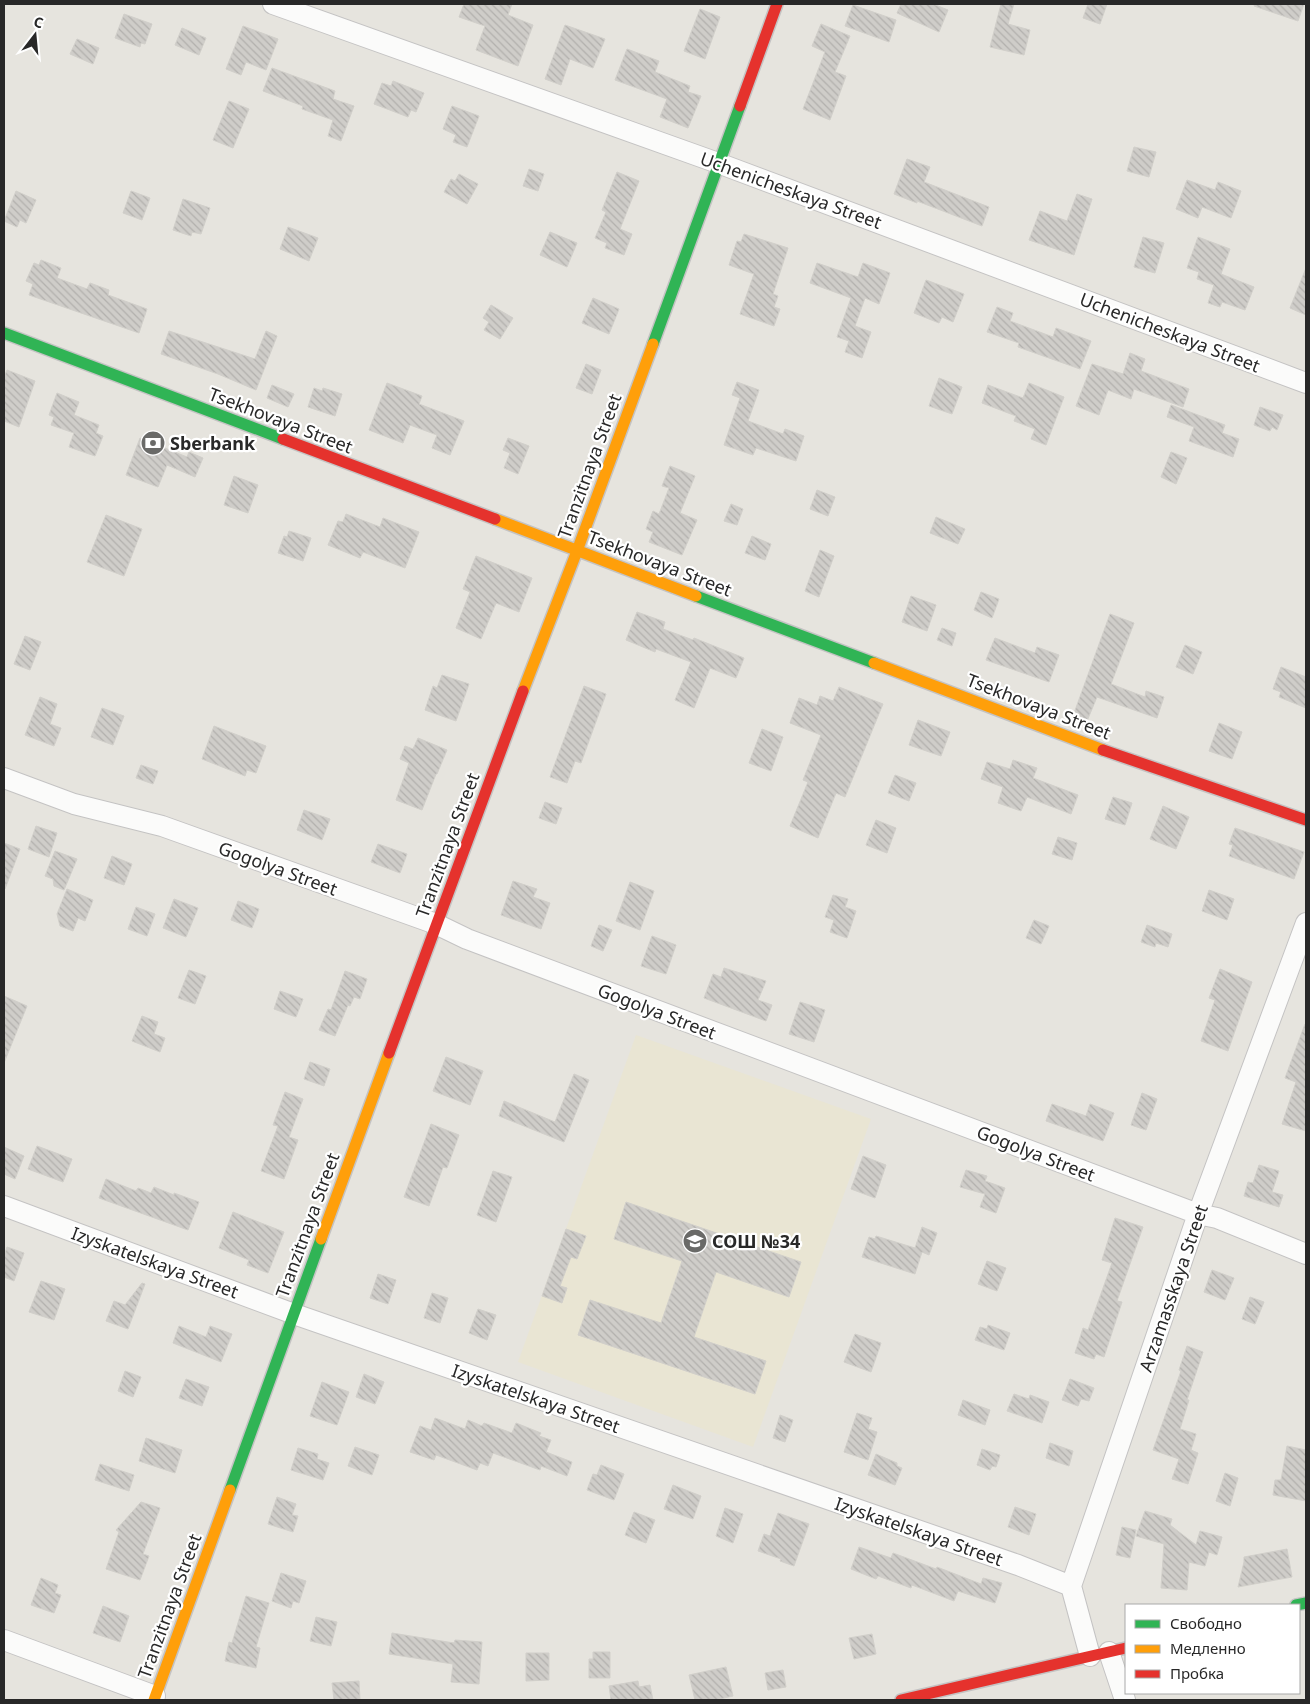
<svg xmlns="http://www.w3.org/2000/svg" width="1310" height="1704" font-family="'Noto Sans',sans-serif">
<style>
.education{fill:#e9e5d3}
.building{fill:url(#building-back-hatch);stroke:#d1cfca}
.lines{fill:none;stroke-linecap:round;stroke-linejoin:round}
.street-casing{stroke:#c4c3c3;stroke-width:22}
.fast-casing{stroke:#c4c3c3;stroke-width:14}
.slow-casing{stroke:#c4c3c3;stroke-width:14}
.jam-casing{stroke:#c4c3c3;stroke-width:14}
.street{stroke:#fbfbfa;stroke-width:20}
.fast{stroke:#30b455;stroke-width:11}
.slow{stroke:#ff9f0a;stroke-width:11}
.jam{stroke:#e5322d;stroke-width:11}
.labels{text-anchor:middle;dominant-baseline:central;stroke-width:4.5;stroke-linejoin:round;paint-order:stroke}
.street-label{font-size:18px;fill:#282828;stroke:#fff}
.poi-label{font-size:18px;font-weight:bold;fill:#282828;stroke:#fff;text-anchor:start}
</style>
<defs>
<pattern id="building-back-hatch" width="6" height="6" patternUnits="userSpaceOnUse" patternTransform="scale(1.25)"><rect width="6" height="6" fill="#cfcdc9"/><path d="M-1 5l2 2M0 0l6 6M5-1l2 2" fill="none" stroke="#b2b0ad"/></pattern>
</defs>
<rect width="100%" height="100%" fill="#e6e4de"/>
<path class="education" d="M636,1035L871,1119L753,1447L518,1362Z"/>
<path class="building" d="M464,4H512L508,15L533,25L518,66L476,50L485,26L459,17Z
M901,4H933L948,10L939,32L897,13Z
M1001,4H1014L1008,24L1030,30L1024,55L990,47Z
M1088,4H1107L1100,24L1083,18Z
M1255,4H1304L1298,21L1254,6Z
M853,5L896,20L889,42L845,26Z
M700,9L720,17L705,59L684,51Z
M124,14L152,24L145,44L141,43L140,47L115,38Z
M821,24L850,36L835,72L846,76L830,120L803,109L825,52L812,46Z
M565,25L605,39L593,68L570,59L561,85L545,79Z
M243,26L278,39L266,70L246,62L241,75L226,69Z
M182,28L206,38L199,55L175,45Z
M77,39L99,48L93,64L70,54Z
M627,49L659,61L655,72L690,86L688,92L701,96L688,128L660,117L667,99L615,80Z
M272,68L335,91L333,99L354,106L341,141L328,136L333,120L302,109L303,106L263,91Z
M393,81L424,93L416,112L411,110L408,117L374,104L382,83L391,86Z
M229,101L249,109L233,148L213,140Z
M452,106L479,116L467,147L453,142L456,135L443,129Z
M1134,147L1156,152L1149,177L1127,171Z
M907,159L930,167L924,182L989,207L982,226L917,201V203L894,194Z
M529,169L544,174L538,191L523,186Z
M617,172L639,181L620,229L632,234L624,255L605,248L607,243L595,238L606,212L602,210Z
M459,174L478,184L467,204L444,192L451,179L455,181Z
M1187,180L1215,190L1218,182L1241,191L1231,218L1202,207L1198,218L1176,209Z
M16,191L36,200L26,223L20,220L17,227L4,221Z
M131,191L150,198L142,220L123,213Z
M1077,194L1092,199L1074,255L1029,240L1040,211L1067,221Z
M183,199L210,208L201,234L192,232L191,236L173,230Z
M288,227L318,238L309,261L280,249Z
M550,232L577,243L567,267L540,255Z
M744,234L788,248L773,294L778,296L774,307L780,309L774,326L740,314L754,274L729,265L737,241L741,242Z
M1143,237L1164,243L1155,273L1134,267Z
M1198,237L1230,249L1221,274L1254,287L1245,310L1222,302L1220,307L1208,303L1214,285L1197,279L1199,272L1187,268Z
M41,260L61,268L57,278L87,289L90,283L109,290L108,295L147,309L139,333L29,295L33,284L26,281L34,263L39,265Z
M817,263L858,277L863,263L890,273L879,304L865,298L855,326L871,332L862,358L845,352L849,341L837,337L851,298L810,283Z
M1306,268V315L1290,308Z
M926,280L964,294L953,322L942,317L939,323L914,313Z
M593,298L619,309L609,334L582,323Z
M491,305L513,318L500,339L484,330L489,322L483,318Z
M997,307L1013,313L1010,321L1053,337L1056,328L1091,341L1080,369L1018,347L1019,343L987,332Z
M169,331L255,359L266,331L277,336L256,390L218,374L161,354Z
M1130,353L1145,359L1141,371L1189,389L1183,407L1134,389L1131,399L1108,390L1099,415L1076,406L1092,364L1123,374Z
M586,364L601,370L592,394L576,388Z
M7,370L35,381L19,427L4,421V377Z
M939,378L962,387L952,414L929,406Z
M737,382L759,390L748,421L783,434L785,429L804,436L796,461L756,448L753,455L724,445L740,398L732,395Z
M387,383L422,396L419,404L464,421L450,455L432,448L437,435L410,425L403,443L369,430Z
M1029,383L1064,397L1046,445L1031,439L1035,429L1014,421L1016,416L982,403L988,385L1023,398Z
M272,385L294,394L288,407L267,398Z
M314,388L322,391L323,388L342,394L335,416L308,407Z
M57,393L79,402L74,415L99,425L96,433L103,436L95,456L69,447L74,433L51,425L54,417L49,415Z
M1171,405L1225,425L1222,433L1239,439L1233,457L1189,441L1194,427L1167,417Z
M1260,407L1283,415L1277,430L1272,427L1270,431L1254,425Z
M140,438L187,457L189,452L203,458L195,477L167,465L158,487L126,475Z
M508,438L529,446L518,474L504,468L510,453L503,450Z
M1171,452L1187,458L1176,484L1161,477Z
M670,466L695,476L680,513L697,520L682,555L649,542L653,532L646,529L653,511L659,514L669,488L662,486Z
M234,476L258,485L248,513L224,505Z
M817,490L835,497L828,516L810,509Z
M731,504L743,509L737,525L724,521Z
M346,514L380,527L383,518L419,532L405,568L363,552L360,558L328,545L338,521L343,522Z
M106,515L142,529L124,576L87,562Z
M936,517L965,529L958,544L930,533Z
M289,531L311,538L303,561L278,553L284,536L287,537Z
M752,536L771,544L765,560L745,553Z
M820,550L834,556L819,597L805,591Z
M476,556L532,578L519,612L496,603L481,639L456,628L470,592L463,589Z
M981,592L999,599L992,618L974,610Z
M911,596L936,605L927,631L902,622Z
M637,612L665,622L663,629L693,640L694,638L744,658L736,678L710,668L694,708L675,700L691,662L656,649L655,652L626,640Z
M1110,614L1134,623L1111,684L1145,697L1146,691L1164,697L1157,718L1097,697L1087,721L1073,716Z
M942,628L956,633L952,646L937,640Z
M25,636L41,642L30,670L14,664Z
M995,638L1035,653L1037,647L1059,655L1049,682L986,660Z
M1185,645L1202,652L1193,674L1176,667Z
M1281,667L1306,677V708L1279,697L1281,692L1273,689Z
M442,675L469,684L456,721L425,710L433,686L437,688Z
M584,686L606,694L581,763L575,761L567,783L550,777Z
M839,687L883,704L845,797L836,793L818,838L790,826L808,782L803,780L821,735L790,723L799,698L817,705L820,696L833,701Z
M40,697L57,704L50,724L61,728L54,746L25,735Z
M102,708L124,716L113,745L91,737Z
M918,720L950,732L941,756L909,745Z
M1219,723L1242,732L1232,759L1209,751Z
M214,726L266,746L256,773L247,770L245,776L202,759Z
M762,729L783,737L771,771L749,763Z
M418,738L447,750L437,774H436L422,810L396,800L409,763L400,759L405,746L413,749Z
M1013,760L1037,768L1033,778L1078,795L1071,814L1027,797L1021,811L998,803L1003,787L981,779L987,762L1010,769Z
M141,765L158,771L153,784L136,778Z
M895,775L916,783L909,801L888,793Z
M1113,797L1132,803L1125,825L1105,819Z
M545,802L562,808L556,824L539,818Z
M1163,806L1189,817L1176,849L1150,839Z
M304,810L330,819L322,840L297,830Z
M876,820L896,828L887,853L866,845Z
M36,826L57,833L49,857L28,849Z
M1235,828L1304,852L1294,879L1229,856L1233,845L1229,844Z
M1058,837L1077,843L1072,860L1052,854Z
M4,843L20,849L5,889L4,888Z
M378,844L407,854L400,873L371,862Z
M55,851L77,859L64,890L54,886L53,879L45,876Z
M112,856L132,864L124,885L104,878Z
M513,881L537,889L533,897L550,903L541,929L501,915Z
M630,882L654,891L640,930L616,921Z
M67,889L93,900L85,921L78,918L73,931L60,926L57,914Z
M1209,890L1234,899L1227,920L1202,911Z
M833,895L848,899L845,907L856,911L847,938L830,932L834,920L825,917Z
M174,899L198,908L186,937L163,928Z
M238,901L259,909L252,928L231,920Z
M136,907L155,914L147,936L128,929Z
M1034,920L1049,926L1041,944L1026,938Z
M599,925L612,930L603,951L591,946Z
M1147,925L1172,934L1168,947L1156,943L1155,947L1141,942Z
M652,936L676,945L666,974L641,966Z
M724,968L766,981L758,1000L772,1005L766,1021L704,998L713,974L721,977Z
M1220,969L1252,982L1228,1051L1201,1041L1215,1000L1209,998Z
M189,970L206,976L195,1004L178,998Z
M345,971L367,979L360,999L354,997L350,1006L348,1005L335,1036L319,1030L328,1009L331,1010Z
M280,991L303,999L296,1017L274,1009Z
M4,996L27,1006L4,1063Z
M800,1002L825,1010L814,1042L789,1034Z
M142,1016L158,1022L154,1034L165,1038L160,1052L132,1041Z
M1305,1024L1306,1025V1131L1282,1124L1296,1082L1285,1078Z
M446,1057L483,1071L470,1105L433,1091Z
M310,1062L330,1069L324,1086L304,1079Z
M574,1074L589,1080L564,1142L499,1116L504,1101L555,1122Z
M285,1092L303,1099L289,1137L298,1140L284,1179L261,1171L278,1126L273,1125Z
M1142,1093L1157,1099L1146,1130L1131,1125Z
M1052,1104L1086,1116L1090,1104L1114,1113L1103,1141L1046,1121Z
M431,1124L459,1135L447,1168L443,1167L429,1206L404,1197Z
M37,1146L72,1159L63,1182L28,1169Z
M4,1147L24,1156L15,1179L4,1174Z
M863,1156L886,1165L875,1198L851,1189Z
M1259,1165L1279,1171L1272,1192L1283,1195L1279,1207L1244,1196L1248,1182L1253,1183Z
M966,1170L987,1176L985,1181L1005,1188L996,1213L980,1207L985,1194L960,1187Z
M493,1171L512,1177L496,1222L477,1215Z
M106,1179L136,1191L138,1188L151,1193L154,1187L174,1195V1193L199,1202L188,1230L99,1198Z
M626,1202L801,1262L789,1297L716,1272L694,1337L766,1361L755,1394L578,1335L590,1300L661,1323L682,1261L614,1239Z
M233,1212L284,1232L268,1273L247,1265L249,1260L219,1248Z
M1115,1218L1143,1227L1117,1301L1122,1302L1104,1357L1096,1354L1094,1359L1075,1353L1083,1328L1088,1330L1112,1263L1102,1260Z
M922,1227L937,1233L929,1255L922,1252L915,1274L862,1257L869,1237L875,1239L876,1236L915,1248Z
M566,1229L586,1236L577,1259L571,1257L560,1286L567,1288L562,1303L542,1296Z
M7,1247L24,1253L14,1281L4,1277V1256Z
M987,1261L1006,1268L997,1291L978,1284Z
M1212,1270L1234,1278L1225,1300L1204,1292Z
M378,1274L396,1280L388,1304L370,1298Z
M41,1281L65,1289L54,1320L29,1312Z
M142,1283L145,1284L128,1329L106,1321L114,1301L125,1305Z
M432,1293L448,1298L440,1323L424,1318Z
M1250,1297L1264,1302L1255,1324L1242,1319Z
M478,1309L496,1315L487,1340L469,1333Z
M988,1325L1010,1333L1004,1350L975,1340L980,1327L987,1329Z
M179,1326L206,1337L210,1326L232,1334L221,1362L173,1343Z
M855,1334L881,1343L871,1372L844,1362Z
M1187,1346L1203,1352L1187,1400H1189L1180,1429L1196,1434L1191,1450L1198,1453L1188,1484L1172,1479L1179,1459L1153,1450L1181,1371L1179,1370Z
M125,1371L141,1377L133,1397L118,1391Z
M364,1374L384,1382L375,1404L356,1397Z
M186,1379L209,1387L202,1406L179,1398Z
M1070,1379L1094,1388L1089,1401L1081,1399L1078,1406L1062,1400Z
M322,1382L349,1392L337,1425L310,1416Z
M1014,1394L1029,1399L1030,1395L1049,1402L1042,1423L1007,1411Z
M963,1400L990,1410L985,1425L958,1415Z
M857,1413L872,1418L868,1429L877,1432L868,1460L844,1452Z
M780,1415L793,1420L785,1442L773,1438Z
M435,1418L465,1429L468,1420L482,1426L484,1423L512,1433L516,1423L541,1433L539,1436L551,1440L546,1452L572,1462L567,1476L541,1466L540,1470L493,1453L488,1466L480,1463L477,1470L436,1455L434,1460L410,1452L420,1426L431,1430Z
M146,1438L182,1450L175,1473L139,1461Z
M1050,1443L1073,1451L1069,1466L1046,1458Z
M1287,1446L1306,1450V1501L1273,1495L1275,1480H1281Z
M355,1447L379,1455L372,1475L348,1466Z
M298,1448L318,1454L317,1459L329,1463L323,1480L291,1470Z
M982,1449L1000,1455L996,1467L992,1466L990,1470L977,1465Z
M876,1454L897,1463V1466L902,1468L895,1485L868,1475Z
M100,1464L134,1475L129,1491L95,1480Z
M601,1465L624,1474L614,1500L587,1490L593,1474L597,1475Z
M1225,1473L1238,1478L1230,1506L1216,1501Z
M673,1485L701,1496L693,1519L664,1509Z
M277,1497L296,1504L292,1515L298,1516L293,1532L268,1524Z
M141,1502L160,1508L143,1554L149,1556L140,1580L106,1569L119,1532L116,1530Z
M1015,1507L1036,1514L1029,1535L1008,1527Z
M725,1508L743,1514L733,1543L716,1536Z
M1145,1511L1172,1519L1170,1525L1196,1545L1200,1531L1222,1537L1217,1555L1209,1552L1205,1566L1189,1562L1187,1590L1161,1588L1164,1544L1136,1536Z
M634,1512L655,1520L646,1543L625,1535Z
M778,1513L809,1524L794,1566L780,1561L781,1559L758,1551L764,1534L770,1536Z
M1122,1527L1136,1530L1130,1558L1116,1555Z
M859,1547L891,1558L893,1553L936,1569L937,1567L981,1584L983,1578L1002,1583L995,1603L958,1591L954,1601L912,1585L911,1588L878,1576L876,1579L851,1569Z
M1287,1549L1292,1577L1238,1587L1244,1562V1557Z
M281,1573L306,1581L299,1603L293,1601L291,1608L272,1601Z
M41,1578L58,1585L55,1593L61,1595L54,1613L31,1605Z
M246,1596L269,1603L256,1647L260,1648L256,1668L225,1661L229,1642L232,1643Z
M103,1606L129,1616L120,1642L93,1633Z
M316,1617L337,1622L331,1646L310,1641Z
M392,1633L454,1643L455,1640L482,1642L479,1684L451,1682L453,1664L389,1654Z
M872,1634L876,1654L854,1659L849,1638Z
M593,1652H610V1678H589V1659H593Z
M526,1653H549V1680L526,1681Z
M726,1667L733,1696L715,1700H695L689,1675Z
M783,1670L786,1687L768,1690L765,1673Z
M359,1681L360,1700H334L332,1683Z
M638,1681L639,1687L650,1685L653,1700H611L609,1686Z"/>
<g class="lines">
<defs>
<path id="street" d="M273,4L718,163L1306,383
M4,778L74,804L162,826L436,924L467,939L1198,1214L1217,1218L1306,1254
M4,1206L294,1314L1018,1565L1071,1586
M4,1640L155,1696
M1109,1652L1125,1700
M1090,1656L1071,1586L1198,1214L1306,923"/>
<path id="fast" d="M4,333L283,439
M653,344L740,106
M696,596L874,663
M230,1490L321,1239
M1296,1605L1306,1603"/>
<path id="slow" d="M495,519L696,596
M874,663L1103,750
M523,691L577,551L653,344
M321,1239L389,1053
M154,1700L230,1490"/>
<path id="jam" d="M740,106L777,4
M283,439L495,519
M1103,750L1306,820
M389,1053L523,691
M901,1700L1126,1648"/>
</defs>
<use href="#street" class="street-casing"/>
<use href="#fast" class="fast-casing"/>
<use href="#slow" class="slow-casing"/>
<use href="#jam" class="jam-casing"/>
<use href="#street" class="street"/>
<use href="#fast" class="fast"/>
<use href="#slow" class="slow"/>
<use href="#jam" class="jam"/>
</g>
<defs>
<symbol id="bank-disc" viewBox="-11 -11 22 22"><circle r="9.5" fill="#6a6a68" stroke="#fff"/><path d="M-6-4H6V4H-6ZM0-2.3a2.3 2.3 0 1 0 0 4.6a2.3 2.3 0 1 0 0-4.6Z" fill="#fff"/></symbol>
<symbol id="school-disc" viewBox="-11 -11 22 22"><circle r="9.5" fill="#6a6a68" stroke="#fff"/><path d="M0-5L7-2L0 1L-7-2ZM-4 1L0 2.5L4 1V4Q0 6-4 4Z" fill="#fff"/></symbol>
</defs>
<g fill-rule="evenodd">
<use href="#bank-disc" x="139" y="429" width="28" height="28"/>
<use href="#school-disc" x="681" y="1227" width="28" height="28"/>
</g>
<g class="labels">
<g class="street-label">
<text transform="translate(791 190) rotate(20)">Uchenicheskaya Street</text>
<text transform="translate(1170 332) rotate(21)">Uchenicheskaya Street</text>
<text transform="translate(281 420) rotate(21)">Tsekhovaya Street</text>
<text transform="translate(589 466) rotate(-70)">Tranzitnaya Street</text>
<text transform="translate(660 563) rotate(21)">Tsekhovaya Street</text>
<text transform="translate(1039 706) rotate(21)">Tsekhovaya Street</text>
<text transform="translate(447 845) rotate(-70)">Tranzitnaya Street</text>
<text transform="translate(278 868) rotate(20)">Gogolya Street</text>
<text transform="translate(657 1011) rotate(21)">Gogolya Street</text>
<text transform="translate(1036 1153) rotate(21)">Gogolya Street</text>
<text transform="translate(307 1225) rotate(-70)">Tranzitnaya Street</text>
<text transform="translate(155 1262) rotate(20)">Izyskatelskaya Street</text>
<text transform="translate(1173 1288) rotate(-71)">Arzamasskaya Street</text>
<text transform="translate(536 1398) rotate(19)">Izyskatelskaya Street</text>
<text transform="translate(919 1531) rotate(19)">Izyskatelskaya Street</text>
<text transform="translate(169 1606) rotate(-70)">Tranzitnaya Street</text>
</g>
<g class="poi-label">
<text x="170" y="443">Sberbank</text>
<text x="712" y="1241">СОШ №34</text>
</g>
</g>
<rect width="1310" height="1704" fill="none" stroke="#282828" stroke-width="10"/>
<rect x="1125" y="1604" width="175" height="90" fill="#ffffff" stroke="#a9a9a9"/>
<rect x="1135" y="1620" width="25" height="8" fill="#30b455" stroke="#a9a9a9"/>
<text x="1170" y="1629" font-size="15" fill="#282828">Свободно</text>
<rect x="1135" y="1645" width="25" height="8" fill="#ff9f0a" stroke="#a9a9a9"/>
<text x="1170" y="1654" font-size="15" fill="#282828">Медленно</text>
<rect x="1135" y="1670" width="25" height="8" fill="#e5322d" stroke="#a9a9a9"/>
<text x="1170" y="1679" font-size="15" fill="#282828">Пробка</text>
<g transform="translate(35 35) rotate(16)" stroke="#ffffff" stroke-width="4" paint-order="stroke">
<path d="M0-4L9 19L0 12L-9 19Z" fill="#282828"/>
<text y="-8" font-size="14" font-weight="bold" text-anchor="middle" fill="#282828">С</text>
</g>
</svg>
